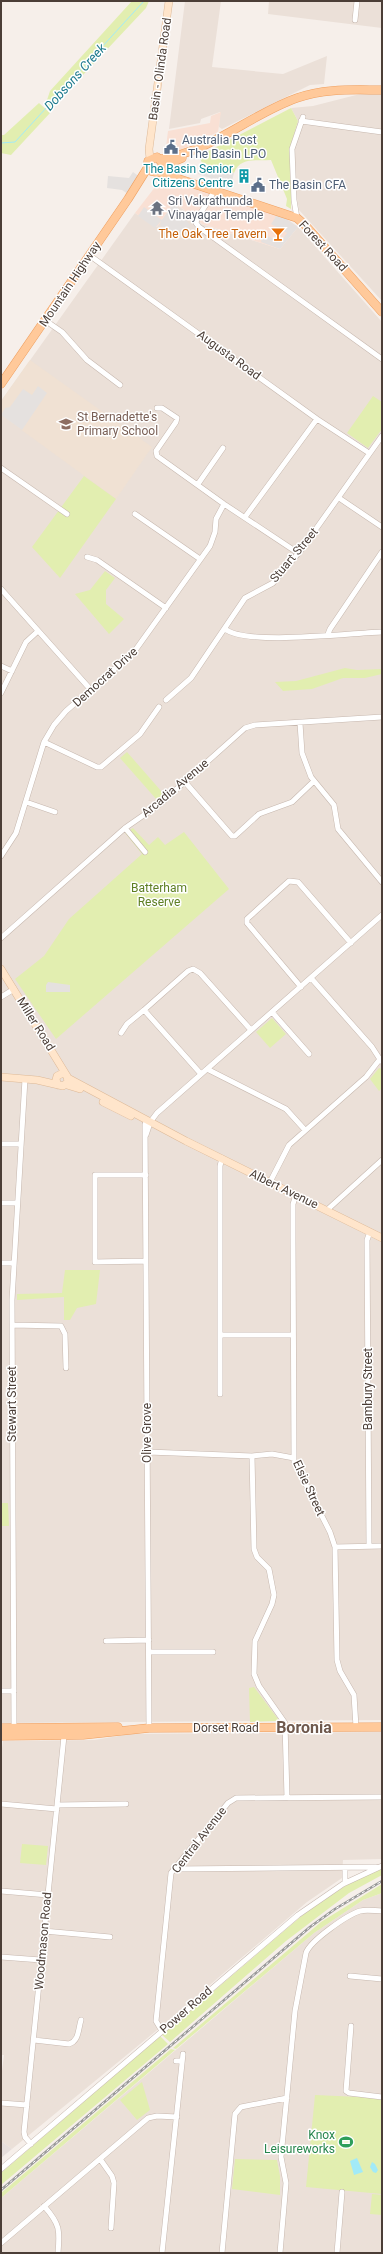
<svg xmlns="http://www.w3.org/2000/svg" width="383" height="2254" font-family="Roboto,sans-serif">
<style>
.residential{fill:#ebe0d8}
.commercial{fill:#f9e0d4}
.industrial{fill:#e6dedb}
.education{fill:#f0e1d3}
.green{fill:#e2eeb0}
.parking{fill:#e5e1df}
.water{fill:#a2eaf7}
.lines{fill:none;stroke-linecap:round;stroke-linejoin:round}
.stream{stroke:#a2eaf7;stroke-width:1}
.minor-casing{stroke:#c6b7ae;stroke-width:6}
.secondary-casing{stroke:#ddb998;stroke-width:8}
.primary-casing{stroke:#ef9f5f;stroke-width:9}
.minor{stroke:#fff;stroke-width:5}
.secondary{stroke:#ffe5cb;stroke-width:7}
.primary{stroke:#ffc99a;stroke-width:8}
.rail-casing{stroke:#999;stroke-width:2.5}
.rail{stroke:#fff;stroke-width:1;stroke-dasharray:3;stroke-linecap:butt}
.labels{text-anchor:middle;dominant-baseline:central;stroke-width:3;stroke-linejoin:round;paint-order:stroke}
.street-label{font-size:12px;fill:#4b3e37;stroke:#fff}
.service-label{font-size:12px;fill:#4e5e75;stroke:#fff;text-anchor:start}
.culture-label{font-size:12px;fill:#0d838f;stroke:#fff;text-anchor:end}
.worship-label{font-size:12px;fill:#5b616d;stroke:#fff;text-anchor:start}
.food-label{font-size:12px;fill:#c56008;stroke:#fff;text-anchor:end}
.education-label{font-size:12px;fill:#785e54;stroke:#fff;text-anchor:start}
.park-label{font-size:12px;fill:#5d7e22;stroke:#fff}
.leisure-label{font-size:12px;fill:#27864d;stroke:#fff;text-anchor:end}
.water-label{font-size:13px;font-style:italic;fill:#1e7b8e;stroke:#fff}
.district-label{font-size:16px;font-weight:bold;fill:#6f594d;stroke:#fff}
</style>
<rect width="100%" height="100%" fill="#f6efea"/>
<path class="residential" d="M185,1H221L212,67L283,74L327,56L324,84L310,85L222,129L219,127L220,112L201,119L200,123L169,129Z
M269,1H382V28L268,14Z
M364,93H382V301L299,210L290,159L291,145L298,121L291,108L313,106Z
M174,202L201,224L280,249L298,227L382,322V1720L1,1723V401L135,213L157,227Z
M382,1732V1859L343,1860L342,1878L307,1902L156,2031L12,2149L1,2141V2079L4,2055H1V1755L3,1741L94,1740L131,1734Z
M382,1893V2253H1V2198L314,1933L363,1900Z"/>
<path class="commercial" d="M221,112L218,132L176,152L166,147L168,131L210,123L211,116Z
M162,178L285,218L298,227L280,249L202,224L174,202L157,227L135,213Z"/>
<path class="industrial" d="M1,2141L12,2149L1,2158Z"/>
<path class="education" d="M30,360L152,447L116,499L1,415V401Z"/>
<path class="green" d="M132,1H149L146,8L51,109L46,103L50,91Z
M39,103L50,113L11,155L1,153V135H4Z
M291,108L298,121L291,145V209L286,206L287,199L271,160C256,161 240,157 234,173L202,163L199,156Z
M373,396L382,402V429L368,448L347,433Z
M84,476L116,499L60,578L32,547Z
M105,571L115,578L106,590V604L124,619L109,634L75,594L90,590Z
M345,668L357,670L382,669V674L365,678H343L312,689L283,691L275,682L296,681Z
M127,752L162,792L165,793L157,800L120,758Z
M133,828L149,845L158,837L165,845L184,832L229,889L56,1039L15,979L44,956L69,919L142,854L125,833Z
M272,1018L286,1034L270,1048L256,1032Z
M379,1068L382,1069V1088L379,1091L370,1079Z
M65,1270H100L96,1304L77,1308L70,1320H64V1297L17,1300V1294L62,1293Z
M1,1503H8L9,1526H1Z
M254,1687L278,1719L277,1721L250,1722L249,1688Z
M22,1844L48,1846L46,1865L20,1863Z
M382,1868V1875L349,1893L286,1941L170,2042L162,2035L311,1908L350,1883Z
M382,1884V1893L363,1900L314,1933L176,2049L173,2048L321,1922Z
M160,2036L168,2044L1,2185V2173Z
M171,2049L175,2050L1,2198V2193Z
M142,2082L150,2110L137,2120L120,2100Z
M315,2095L382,2098V2194L306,2187Z
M235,2159L277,2160L280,2176V2195L232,2189Z
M372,2194L382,2195V2215L370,2214Z"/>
<path class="parking" d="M202,163L234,173L231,185L198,174Z
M133,172L141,178L128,194L122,190L107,188L108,176L129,178Z
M174,203L190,225L188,228L190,229L177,237L160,225L161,221L155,228L138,216L144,207L162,220Z
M277,215L285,218L298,227L280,249L261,242L263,235L281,241L287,233L271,224Z
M38,386L47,393L22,430L1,415L5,408L10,407L23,389L32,395Z
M48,982L70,985V992H46V985Z"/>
<path class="water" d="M357,2158L363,2172L354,2175L350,2161Z
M372,2162L375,2164L378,2170L376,2173L373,2172L370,2167Z"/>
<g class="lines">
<path class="stream" d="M1,143L15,142L144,1"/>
<defs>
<path id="minor" d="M355,20L357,1
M301,121L382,132
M215,190L197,219L196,223L199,227L382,359
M297,218L294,200L292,149L303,117
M89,255L317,419L369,453
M46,321L62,332L87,360L120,385
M157,408H162L177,418L176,422L156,451L157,456L224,504L298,553
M1,468L67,514
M198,484L223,448
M339,498L382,527
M135,514L200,559
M245,517L317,419
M87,557L97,560L166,608
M1,589L91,690
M225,629C246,646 351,633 382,632
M328,634L330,629L382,552
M1,666L12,671
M1,693L26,642L38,631
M166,700L191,678L245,598L273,583L301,550L382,436
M300,723L302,753L311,777L334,805L338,829L382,882
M44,742L97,767H101L140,734L159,707
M185,782L232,836H235L259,814L292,802L314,781
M26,802L55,812
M125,828L145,852
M1,856L16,833L44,742L54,725L66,711L134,652L210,546L215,532L216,519L224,504
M1,938L125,828L161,803L245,728L255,725L382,717
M311,978L372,1047L381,1061
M301,987L247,923V919L289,881L298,882L351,943
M1,997L14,989
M272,1012L309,1054
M121,1033L127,1024L144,1010
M207,1069L286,1109L305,1130
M201,1074L144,1010L188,971L193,969L200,973L251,1030
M151,1121L157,1113L382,915
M145,1124L149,1728
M146,1135L149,1126
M1,1144H21
M146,1175H95V1262L146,1261
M270,1182L289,1145L366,1077L380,1059
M296,1195L293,1204V1239L294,1461L330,1532L335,1547L337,1660L340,1671L354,1695L356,1727
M1,1203H17
M327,1210L382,1160
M1,1263H14
M12,1325L61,1326L65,1334L66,1368
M221,1335H293
M220,1394V1166L222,1158
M148,1452L252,1456L272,1454L294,1458
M252,1456L254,1549L257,1557L269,1569L274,1595L272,1604L255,1641L254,1674L259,1686L285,1723L287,1798
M369,1546L367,1240L370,1232
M335,1547L382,1546
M106,1641L149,1640
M149,1652H213
M1,1691H14
M14,1728L12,1300L25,1079
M1,1804L57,1809
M57,1805L126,1804
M345,1868V1883
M174,1869L376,1867
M1,1891L48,1895
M44,1931L110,1937
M1,1957L41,1960
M350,1976L382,1979
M351,2026L346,2091L349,2093L382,2097
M162,2031L156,2021L171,1873L228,1803L236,1798L382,1797
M34,2040L69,2044C79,2041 78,2030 81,2020
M176,2061H182
M1,2103L27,2105
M31,2144L25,2137L24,2132L64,1736
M100,2159L112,2176L114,2183L111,2228
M1,2169L298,1915L343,1884L382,1866
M44,2206C60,2224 60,2230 58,2253
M1,2243L148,2118L157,2116L177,2117
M162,2253L183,2054
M222,2253L235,2114L241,2107L287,2098
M280,2253L286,2183L281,2157L295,2011L306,1953C310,1941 347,1915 360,1911C367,1909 375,1911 382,1911
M337,2253L342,2192"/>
<path id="secondary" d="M150,159L149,149L169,1
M1,969L67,1076
M1,1077L37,1080L63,1086L68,1082L67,1076L63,1073L57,1076L56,1080L58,1085
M68,1078L186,1141L382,1238
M67,1085L80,1089
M103,1102L131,1116"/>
<path id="primary" d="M161,159C210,152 251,114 297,98C325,88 353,90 382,90
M163,166L182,158
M158,172L297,218L305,225L382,312
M1,384L128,199L148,167V161L157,157L163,164L161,170L156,172L151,171L148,167
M1,1728L118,1727
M1,1736L83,1735L149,1728L382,1727"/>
</defs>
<use href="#minor" class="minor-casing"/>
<use href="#secondary" class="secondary-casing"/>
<use href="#primary" class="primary-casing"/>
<use href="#minor" class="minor"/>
<use href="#secondary" class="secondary"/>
<use href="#primary" class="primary"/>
<defs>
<path id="rail" d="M1,2190L310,1927L335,1909L382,1881"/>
</defs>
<use href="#rail" class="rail-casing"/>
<use href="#rail" class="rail"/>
</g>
<defs>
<symbol id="civic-bare" viewBox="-9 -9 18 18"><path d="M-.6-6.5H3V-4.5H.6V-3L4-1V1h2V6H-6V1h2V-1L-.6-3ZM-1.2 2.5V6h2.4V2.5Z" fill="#5c6f8a" stroke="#fff" stroke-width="2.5" paint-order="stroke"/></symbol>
<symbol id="building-bare" viewBox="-9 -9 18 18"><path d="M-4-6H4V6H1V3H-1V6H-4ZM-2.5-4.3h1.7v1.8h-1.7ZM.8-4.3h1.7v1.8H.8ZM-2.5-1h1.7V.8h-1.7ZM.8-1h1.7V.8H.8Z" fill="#0f9aa8" stroke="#fff" stroke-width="2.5" paint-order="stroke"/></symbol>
<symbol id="temple-bare" viewBox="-9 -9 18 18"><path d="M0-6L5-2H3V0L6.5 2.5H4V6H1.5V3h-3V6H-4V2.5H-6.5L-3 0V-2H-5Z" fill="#6b7280" stroke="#fff" stroke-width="2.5" paint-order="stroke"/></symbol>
<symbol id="bar-bare" viewBox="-9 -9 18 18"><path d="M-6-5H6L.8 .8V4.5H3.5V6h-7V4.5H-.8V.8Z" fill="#e8710a" stroke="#fff" stroke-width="2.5" paint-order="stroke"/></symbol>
<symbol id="school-bare" viewBox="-9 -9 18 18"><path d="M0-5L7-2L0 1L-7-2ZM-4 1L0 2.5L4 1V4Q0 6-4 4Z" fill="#8d6e63" stroke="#fff" stroke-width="2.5" paint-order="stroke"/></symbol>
<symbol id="stadium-bare" viewBox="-9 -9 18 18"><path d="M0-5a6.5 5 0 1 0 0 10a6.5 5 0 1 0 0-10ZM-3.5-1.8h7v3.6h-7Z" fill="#2e9e5b" stroke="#fff" stroke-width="2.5" paint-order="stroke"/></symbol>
</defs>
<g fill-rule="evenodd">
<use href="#civic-bare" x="161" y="137" width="20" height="20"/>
<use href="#building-bare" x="234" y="166" width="20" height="20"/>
<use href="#civic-bare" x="248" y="175" width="20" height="20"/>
<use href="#temple-bare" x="147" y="198" width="20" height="20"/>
<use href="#bar-bare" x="268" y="224" width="20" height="20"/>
<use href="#school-bare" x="56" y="414" width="20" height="20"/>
<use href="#stadium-bare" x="336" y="2132" width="20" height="20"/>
</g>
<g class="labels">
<g class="street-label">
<text transform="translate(160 69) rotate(-82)">Basin - Olinda Road</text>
<text transform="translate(323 246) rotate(47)">Forest Road</text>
<text transform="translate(70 284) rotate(-56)">Mountain Highway</text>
<text transform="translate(229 355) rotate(36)">Augusta Road</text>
<text transform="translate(294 555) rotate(-50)">Stuart Street</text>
<text transform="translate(105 677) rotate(-42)">Democrat Drive</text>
<text transform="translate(175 788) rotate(-40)">Arcadia Avenue</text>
<text transform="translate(36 1024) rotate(58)">Miller Road</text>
<text transform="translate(284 1189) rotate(26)">Albert Avenue</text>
<text transform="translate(368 1389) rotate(-90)">Bambury Street</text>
<text transform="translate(12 1404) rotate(-90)">Stewart Street</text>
<text transform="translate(147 1433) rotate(-90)">Olive Grove</text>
<text transform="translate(309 1488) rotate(65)">Elsie Street</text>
<text x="226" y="1728">Dorset Road</text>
<text transform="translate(199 1840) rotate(-52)">Central Avenue</text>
<text transform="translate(43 1941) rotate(-85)">Woodmason Road</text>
<text transform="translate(186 2010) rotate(-41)">Power Road</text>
</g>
<g class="service-label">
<text x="182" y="140">Australia Post<tspan x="182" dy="14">- The Basin LPO</tspan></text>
<text x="269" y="185">The Basin CFA</text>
</g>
<g class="culture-label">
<text x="233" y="169">The Basin Senior<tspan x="233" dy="14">Citizens Centre</tspan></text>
</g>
<g class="worship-label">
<text x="168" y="201">Sri Vakrathunda<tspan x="168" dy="14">Vinayagar Temple</tspan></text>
</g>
<g class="food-label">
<text x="267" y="234">The Oak Tree Tavern</text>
</g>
<g class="education-label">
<text x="77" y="417">St Bernadette's<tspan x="77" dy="14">Primary School</tspan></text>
</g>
<g class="park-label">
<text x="159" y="888">Batterham<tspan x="159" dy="14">Reserve</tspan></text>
</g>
<g class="leisure-label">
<text x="335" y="2135">Knox<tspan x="335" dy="14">Leisureworks</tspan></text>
</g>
<g class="water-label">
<text transform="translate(75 77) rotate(-48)">Dobsons Creek</text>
</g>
<g class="district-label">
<text x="304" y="1727">Boronia</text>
</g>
</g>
<rect width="383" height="2254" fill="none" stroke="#4b3e37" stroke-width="4"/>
</svg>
